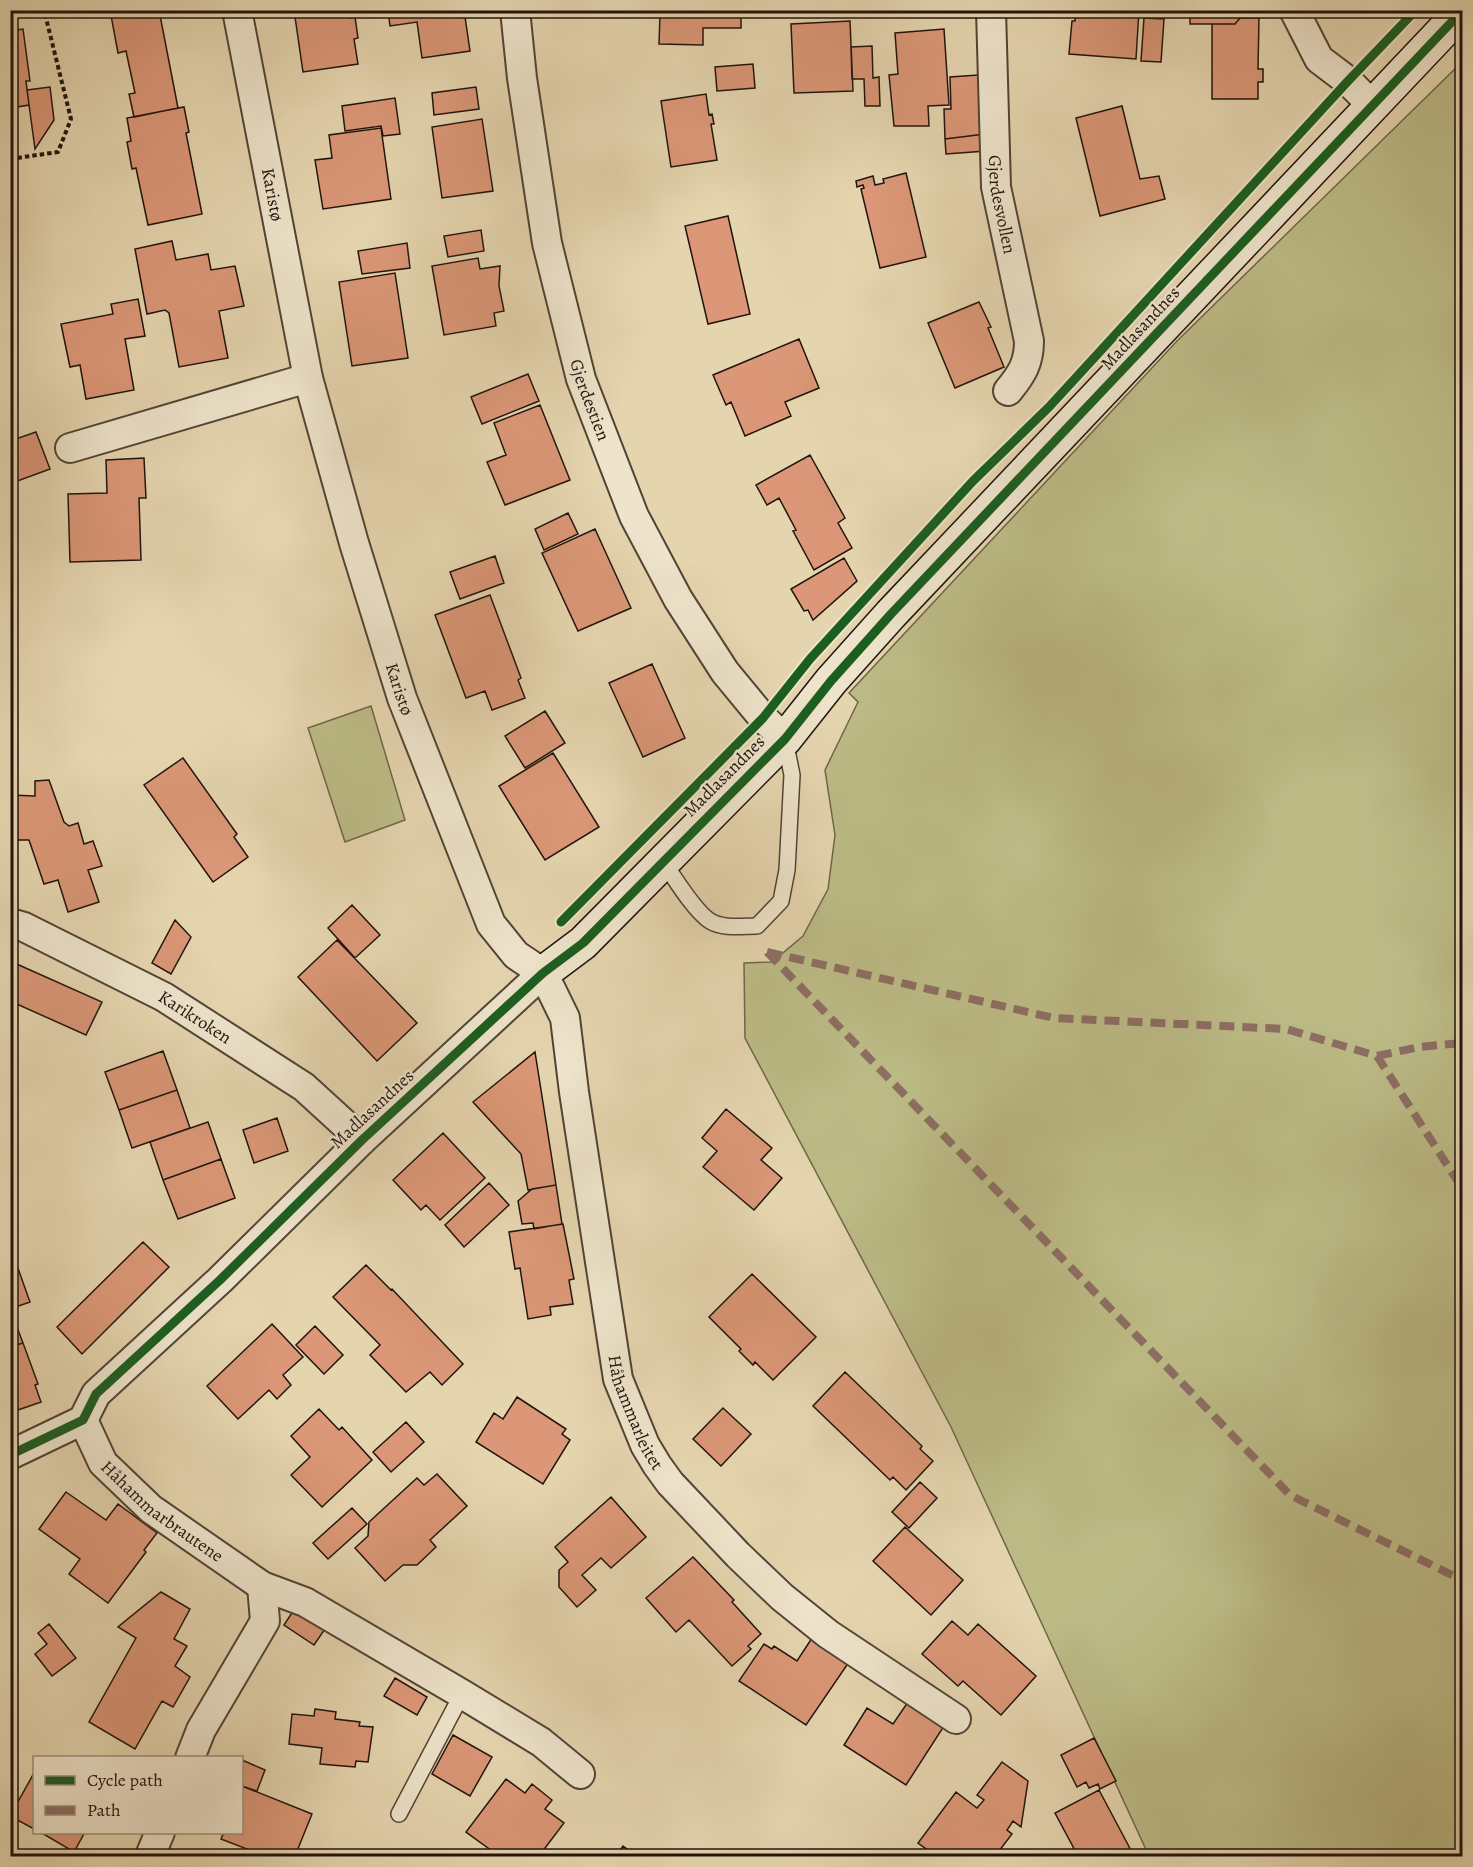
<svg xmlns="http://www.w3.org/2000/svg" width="1473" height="1867" font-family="Alegreya,serif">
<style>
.green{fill:#bcbb86;stroke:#6e674a;stroke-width:1.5}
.building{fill:#db9777;stroke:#21130e;stroke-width:1.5}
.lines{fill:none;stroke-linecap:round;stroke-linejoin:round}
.lane-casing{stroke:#524436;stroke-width:18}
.street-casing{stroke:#524436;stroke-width:32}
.secondary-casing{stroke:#21130e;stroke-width:36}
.path{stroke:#21130e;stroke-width:4;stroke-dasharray:4.5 3;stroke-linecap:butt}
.lane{stroke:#eee4cb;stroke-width:15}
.street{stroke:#eee4cb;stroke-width:28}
.secondary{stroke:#eee4cb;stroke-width:33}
.quiet{stroke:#8d6e63;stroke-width:8;stroke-dasharray:15 8;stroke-linecap:butt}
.cycleway-casing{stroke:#eee4cb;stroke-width:13}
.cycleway{stroke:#1b5e20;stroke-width:9}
.labels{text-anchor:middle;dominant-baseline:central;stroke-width:5;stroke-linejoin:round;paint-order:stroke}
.street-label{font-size:18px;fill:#21130e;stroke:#eee4cb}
</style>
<rect width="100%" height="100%" fill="#e5d5af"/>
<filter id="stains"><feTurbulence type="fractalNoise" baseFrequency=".00333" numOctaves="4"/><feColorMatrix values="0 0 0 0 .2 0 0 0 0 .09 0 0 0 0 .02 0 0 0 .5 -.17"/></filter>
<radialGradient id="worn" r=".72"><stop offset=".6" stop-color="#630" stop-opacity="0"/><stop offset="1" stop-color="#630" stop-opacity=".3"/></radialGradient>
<path class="green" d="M1462,62V1856H1149L951,1427L745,1038L744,963L772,962L803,936L828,889L835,835L825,770L858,702L849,693L1177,341Z
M371,706L405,820L345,842L308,728Z"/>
<path class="building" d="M110,10H159L178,108L134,117L129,94L135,93L126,51L118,53Z
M294,10H350L351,18L355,17L358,38L354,39L358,64L303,72Z
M388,10H464L470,51L422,58L417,22L390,26Z
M649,10H741V28H703V45L659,44L660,14H649Z
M1076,10H1139L1136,59L1069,54L1072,21H1075Z
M1190,10H1240V18L1235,24H1190Z
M1144,18L1164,19L1161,62L1141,61Z
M1240,18H1259L1258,69H1263V82H1258V99H1212V24H1235Z
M850,21L853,91L794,93L791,24Z
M23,29L30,81H26L29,105L10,108V31Z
M944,29L949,105L928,106L929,126H894L889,75L898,74L895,33Z
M872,46L873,78L879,77L880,106H865L864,79H852L851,47Z
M753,64L755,88L717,91L715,67Z
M978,75L979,91H982L985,134L945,139L944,109H951L950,77Z
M50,87L54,120L35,149L27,90Z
M476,87L479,109L434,115L432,93Z
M706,94L709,115L712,114L714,124H711L717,160L671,167L661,101Z
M395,98L400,134L383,136L381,126L345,131L342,106Z
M1122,106L1140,179L1159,176L1165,199L1100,216L1076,118Z
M184,107L189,132L186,133L202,214L148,225L136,168L132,169L127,142L131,141L127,118Z
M482,119L493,191L442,198L432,127Z
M381,128L391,199L323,209L315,160L332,158L329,135Z
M985,134L986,151L946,154L945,139Z
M906,173L926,257L880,268L861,189L864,188L863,185L857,187L856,181L873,176L875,185L884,183L883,179Z
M728,216L750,314L708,324L685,226Z
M481,230L484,251L448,257L444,236Z
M172,241L176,260L208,254L211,270L235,266L244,306L219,311L228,358L179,367L169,313L165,310L147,314L135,249Z
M407,243L410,268L362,274L358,251Z
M478,258L480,269L500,266L499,286L504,311L494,313L496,326L444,335L432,266Z
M395,273L408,358L352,366L339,282Z
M138,299L145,336L125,339L134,390L86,399L80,365L70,367L61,324L113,314L111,304Z
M979,302L991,327L988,328L1004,367L955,388L928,323Z
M799,339L819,388L785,402L791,416L745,436L731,402L726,405L713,375Z
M528,374L539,401L482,424L471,397Z
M540,405L570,480L505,505L487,462L506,455L494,423Z
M36,432L50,469L12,483L10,441Z
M810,455L845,518L838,523L852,548L814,570L793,531L796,530L779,498L767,505L756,485Z
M144,458L146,498H139L141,560L70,562L68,494L107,493L106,460Z
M568,513L578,534L544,550L535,529Z
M595,529L631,608L578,631L542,553Z
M495,556L504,583L460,599L450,572Z
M844,558L857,581L813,620L808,610L804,611L791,589Z
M490,595L521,678L518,680L525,698L492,710L485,691L466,698L435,615Z
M652,664L685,738L643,757L609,683Z
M545,711L565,743L525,768L505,736Z
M553,753L599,827L545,860L499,786Z
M183,758L237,834L234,837L248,857L213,882L144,785Z
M49,780L64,822L69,826L78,823L84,844L93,841L102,866L88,870L99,902L68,912L58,880L44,884L29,840H10V795L35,796V781Z
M352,905L380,935L355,958L328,928Z
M175,920L191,937L171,974L152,963Z
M337,940L417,1023L377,1061L298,977Z
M10,961L102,1002L86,1035L10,1001Z
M163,1051L177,1090L119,1110L105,1072Z
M535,1052L556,1185L528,1190L521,1154L473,1102Z
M177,1090L190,1128L132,1148L119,1110Z
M726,1109L772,1148L761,1160L782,1178L754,1210L703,1167L717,1151L702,1138Z
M277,1118L288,1151L254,1163L243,1130Z
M208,1122L221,1159L163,1180L150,1142Z
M443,1133L485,1178L440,1220L426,1205L421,1210L393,1180Z
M221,1159L235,1198L178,1219L163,1180Z
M489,1183L509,1205L464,1247L445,1225Z
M556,1185L562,1224L534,1229L533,1223L522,1224L518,1201L532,1189Z
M563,1224L574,1279L569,1280L573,1304L550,1307L551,1315L528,1319L520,1268L515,1269L509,1232Z
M143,1242L169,1267L82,1354L57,1327Z
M15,1260L30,1302L10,1309V1261Z
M366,1265L391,1290L392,1289L463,1364L442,1385L430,1372L406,1392L370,1355L380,1345L333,1297Z
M752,1274L816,1337L773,1380L755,1362L753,1365L739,1351L741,1349L709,1317Z
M10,1309L23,1343L10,1347Z
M272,1324L303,1357L283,1375L291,1385L277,1399L269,1390L238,1419L207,1386Z
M315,1326L343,1355L324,1374L296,1345Z
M23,1343L38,1384L35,1385L41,1402L18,1410L10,1393V1347Z
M845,1372L922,1446L920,1449L933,1461L906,1490L893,1477L890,1480L813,1406Z
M517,1397L566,1429L562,1434L570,1440L543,1484L476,1442L494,1413L503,1419Z
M723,1408L751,1434L721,1466L693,1439Z
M319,1409L339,1430L342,1427L372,1460L322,1507L291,1475L310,1457L291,1436Z
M406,1422L424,1442L391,1472L373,1452Z
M437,1474L467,1506L430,1540L436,1547L417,1565H403L385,1581L355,1548L368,1536L369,1522L417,1478L424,1485Z
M920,1482L937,1498L909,1528L892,1512Z
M66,1492L106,1520L118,1504L157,1533L144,1550L146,1552L108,1603L69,1574L80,1559L39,1529Z
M611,1497L646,1537L611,1568L601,1558L582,1575L596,1590L577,1607L559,1587V1570L568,1562L555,1547Z
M352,1508L367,1524L328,1559L313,1543Z
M905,1527L963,1580L931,1615L873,1561Z
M693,1557L734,1600L732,1602L761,1634L748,1646L751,1649L732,1666L689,1620L676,1632L646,1598Z
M161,1592L190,1609L174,1639L187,1646L175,1666L190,1677L173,1707L162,1701L135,1749L89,1722L136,1638L118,1627Z
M297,1605L327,1626L314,1645L284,1625Z
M952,1621L968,1635L978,1624L1036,1676L1001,1715L963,1681L958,1686L922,1654Z
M49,1624L76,1658L52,1676L35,1654L47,1644L38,1633Z
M812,1638L849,1662L806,1725L739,1681L764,1644L772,1649L774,1646L797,1661Z
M395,1678L427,1697L417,1715L384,1696Z
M908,1702L944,1726L906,1785L844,1745L867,1708L893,1724Z
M315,1709L336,1712L335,1719L360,1722L359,1726L373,1727L368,1762L356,1761L355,1767L320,1764L322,1748L289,1744L292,1714L314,1716Z
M453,1735L492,1757L470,1796L432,1774Z
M1094,1738L1116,1781L1100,1789L1098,1784L1089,1788L1086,1782L1077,1787L1061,1755Z
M242,1760L265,1770L257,1791L242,1786Z
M1002,1762L1028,1781L1021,1827L1013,1821L1007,1830L1012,1834L996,1855L998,1856H936L918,1843L956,1792L977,1808L984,1800L977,1795Z
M34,1773V1829L10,1816Z
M506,1779L525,1793L532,1784L552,1800L545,1809L564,1823L539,1856H499L466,1832Z
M242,1786L312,1814L295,1856H265L221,1839L224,1832H242Z
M1099,1790L1134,1856H1078L1055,1813Z
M40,1832H85L74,1852Z
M623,1846L637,1856L642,1850L651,1856H616Z"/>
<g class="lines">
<defs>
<path id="lane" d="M663,861C673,876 695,912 710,921C723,929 742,926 757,926L781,901L787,870L792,775L785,740
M399,1814L462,1694"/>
<g id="street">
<path id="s1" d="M237,10L308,378L354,543L402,698L491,924L516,955L543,973"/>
<path id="s2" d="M515,10L522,78L547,243L581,379L634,516L678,599L725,672L763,718L785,739"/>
<path id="s3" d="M991,10L996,187L1029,341C1029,363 1022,374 1008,391"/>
<path d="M1294,10L1319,59L1348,81L1373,106"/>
<path d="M70,448L308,378"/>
<path id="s4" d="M10,923L24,927L164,997L304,1087L362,1140"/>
<path id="s5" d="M543,973L565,1018L574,1092L618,1379L645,1445L657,1465L670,1483L738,1555L782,1597L828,1634L956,1719"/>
<path id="s6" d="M83,1420L103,1463L151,1509L262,1586L305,1602L462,1694L541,1742L580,1774"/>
<path d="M10,1455L83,1420L96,1394L220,1280L362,1140L543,973"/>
<path d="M190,1758L201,1730L265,1621L262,1586"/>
<path d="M150,1856L160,1832"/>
</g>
<path id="secondary" d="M543,973L583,943L785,739L831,681L891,614L1462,11"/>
</defs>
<use href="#lane" class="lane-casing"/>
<use href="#street" class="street-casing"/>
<use href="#secondary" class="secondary-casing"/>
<path class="path" d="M10,159L58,152L71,119L44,10"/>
<use href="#lane" class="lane"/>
<use href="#street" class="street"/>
<use href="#secondary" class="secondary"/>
<path class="quiet" d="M767,952L1290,1495L1462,1580
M767,952L1054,1018L1286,1029L1377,1056L1462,1188
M1377,1056L1419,1047L1462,1043"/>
<defs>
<path id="cycleway" d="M561,922L763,718L810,659L973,481L1049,407L1348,81L1416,10
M10,1455L83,1420L96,1394L220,1280L362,1140L543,973L583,943L785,739L831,681L891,614L1462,11"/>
</defs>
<use href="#cycleway" class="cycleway-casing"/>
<use href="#cycleway" class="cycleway"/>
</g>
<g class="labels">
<g class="street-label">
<text stroke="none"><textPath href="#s1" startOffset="188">Karistø</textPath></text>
<text stroke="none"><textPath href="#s3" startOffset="195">Gjerdesvollen</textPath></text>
<text transform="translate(1140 328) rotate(-47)">Madlasandnes</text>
<text stroke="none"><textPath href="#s2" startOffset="398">Gjerdestien</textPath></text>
<text stroke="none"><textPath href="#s1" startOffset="699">Karistø</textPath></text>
<text transform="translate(724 776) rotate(-45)">Madlasandnes</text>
<text stroke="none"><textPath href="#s4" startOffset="208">Karikroken</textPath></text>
<text transform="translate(372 1109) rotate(-43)">Madlasandnes</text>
<text stroke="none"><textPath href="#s5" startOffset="452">Håhammarleitet</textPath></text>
<text stroke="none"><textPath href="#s6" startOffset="124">Håhammarbrautene</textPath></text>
</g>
</g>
<rect width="1473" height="1867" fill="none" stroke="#e5d5af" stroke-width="36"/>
<rect x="12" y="12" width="1449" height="1843" fill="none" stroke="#21130e" stroke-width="3"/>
<rect x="18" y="18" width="1437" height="1831" fill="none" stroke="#21130e" stroke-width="1.5"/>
<rect x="33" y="1756" width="210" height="78" fill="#eee4cb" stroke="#9c907f" stroke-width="1.5"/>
<rect x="45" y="1776" width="30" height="9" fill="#1b5e20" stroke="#9c907f" stroke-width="1.5"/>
<text x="87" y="1786" font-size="18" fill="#21130e">Cycle path</text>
<rect x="45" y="1806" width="30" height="9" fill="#8d6e63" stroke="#9c907f" stroke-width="1.5"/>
<text x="87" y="1816" font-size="18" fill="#21130e">Path</text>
<rect width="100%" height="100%" filter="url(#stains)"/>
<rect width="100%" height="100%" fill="url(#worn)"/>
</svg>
